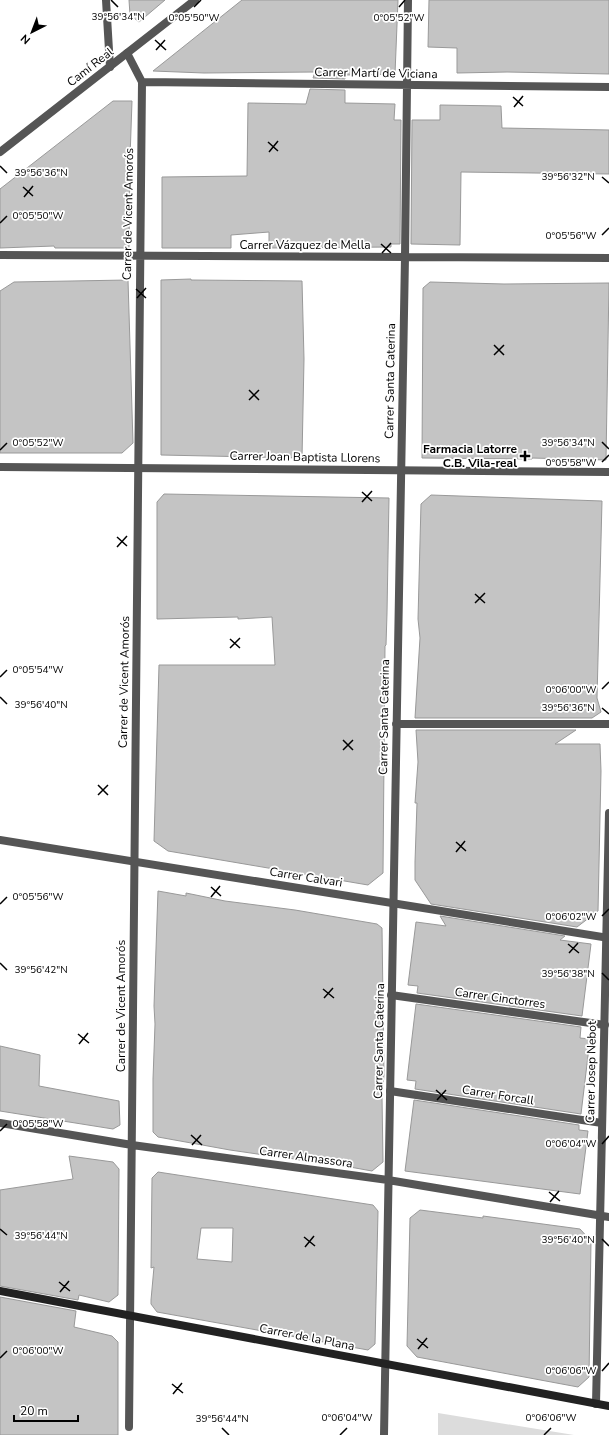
<svg xmlns="http://www.w3.org/2000/svg" width="609" height="1435" font-family="'Nunito Sans',sans-serif">
<style>
.green{fill:#dcdcdc}
.building{fill:#c4c4c4;stroke:#999;fill-rule:evenodd}
.lines{fill:none;stroke-linecap:round;stroke-linejoin:round}
.pedestrian{stroke:#555;stroke-width:8}
.minor{stroke:#555;stroke-width:8}
.tertiary{stroke:#555;stroke-width:8}
.secondary{stroke:#222;stroke-width:8}
.ticks{fill:none;stroke:#000;stroke-width:1.5}
.poi-dot{fill:#000;stroke:#fff;stroke-width:1.5}
.labels{text-anchor:middle;dominant-baseline:central;stroke-width:3.5;stroke-linejoin:round;paint-order:stroke}
.street-label{font-size:12px;fill:#000;stroke:#fff}
.poi-label{font-size:12px;font-weight:bold;fill:#000;stroke:#fff;text-anchor:end}
.ticks-label{font-size:10px;text-anchor:middle;fill:#000;stroke:#fff;stroke-width:3.5;stroke-linejoin:round;paint-order:stroke}
</style>
<rect width="100%" height="100%" fill="#fff"/>
<path class="green" d="M438,1413L574,1435H438Z"/>
<path class="building" d="M129,0H165L139,22L130,15Z
M242,0H398L395,74L345,75V79L313,78L315,72L204,73L153,71Z
M429,0H609V74L507,72L457,73V48L428,47Z
M310,89L345,90V103L395,104L394,120H401L400,244H391V247L269,248V232L231,235V248H162V177L247,176L248,103L306,104Z
M113,101H132L130,158L129,248H55L54,246L0,248V189Z
M440,105L501,106L502,128L609,130V174L461,172L460,245L411,244L412,120H440Z
M191,279V280L302,281L304,359L302,458L161,455V280Z
M128,280L133,443L122,453H0V291L14,282Z
M430,282L504,284L609,283L606,460L532,458V459L422,458L423,288Z
M164,494L389,498L387,613L386,645L385,646L383,873L368,885L168,851L154,841L159,665H275L272,617L238,619V617L157,619V502Z
M431,495L602,501L597,698L601,712L592,718H415L420,638L418,619L421,504Z
M416,730H576L555,744H600L601,771L598,911L577,927L431,904L415,880V862L417,803H415L418,762Z
M158,891L186,896V893L225,901L295,910L377,924L382,928L384,1075L382,1097L383,1162L372,1171L300,1158V1160L271,1155V1156L230,1150L158,1137L153,1132V1079L155,1024L154,1006Z
M440,916L565,936L560,940L591,944L582,1016L417,993L418,986L408,985L416,922L446,926Z
M416,1004L581,1027L580,1038L590,1039L581,1114L415,1089L416,1081L407,1080Z
M0,1046L40,1055L39,1086L119,1101L120,1125L113,1129L0,1111Z
M414,1100L579,1125V1130L588,1131L580,1194L405,1171Z
M69,1156L113,1162L119,1169L118,1295L109,1302L79,1295L78,1300L0,1286V1190L73,1179Z
M158,1172L373,1205L378,1211L375,1344L368,1350L157,1312L151,1304V1300L154,1267L151,1268L152,1178ZM201,1228H233L232,1262L197,1259Z
M420,1210L483,1218V1216L580,1229L591,1241L589,1377L578,1387L417,1357L407,1346L410,1218Z
M0,1297L76,1311L74,1327L112,1336L118,1342V1435H0Z"/>
<g class="lines">
<path class="pedestrian" d="M391,995L605,1025
M390,1091L602,1123"/>
<path class="minor" d="M106,0L110,67
M127,53L142,82L129,1427
M142,82L609,87
M0,255L609,258
M396,724H609
M0,1123L132,1145L388,1180L609,1217
M596,1404L609,813
M384,1435L405,257L408,0"/>
<path class="tertiary" d="M0,152L195,0
M0,467L609,472
M0,840L609,938"/>
<path class="secondary" d="M0,1291L609,1406"/>
</g>
<path class="ticks" d="M111,0L118,7M194,7L201,0M399,7L405,0M155,40L166,50M156,50L165,40M513,97L523,106M514,107L523,96M268,142L278,151M269,152L278,141M0,166L7,173M602,177L609,183M23,187L33,196M24,197L33,186M0,223L7,216M602,235L609,228M381,244L391,253M382,253L391,243M136,289L146,298M137,298L146,288M494,345L504,355M494,355L504,345M249,390L259,400M249,400L259,390M602,442L609,449M0,450L7,443M602,462L609,455M362,492L372,501M362,502L372,491M117,537L127,546M117,547L127,536M475,594L485,603M475,603L485,593M230,639L240,648M230,648L240,638M0,677L7,670M602,689L609,682M0,697L7,704M602,708L609,714M343,740L353,750M343,750L353,740M98,785L108,795M98,795L108,785M456,842L466,851M456,852L465,841M211,887L221,896M211,897L220,886M0,904L7,897M602,916L609,909M568,944L579,953M569,953L578,943M0,963L7,970M602,973L609,980M323,989L334,998M324,998L333,988M78,1034L89,1043M79,1044L88,1033M436,1090L447,1100M437,1100L446,1090M0,1131L7,1124M191,1135L202,1145M602,1144L609,1136M192,1145L201,1135M549,1192L560,1201M550,1202L559,1191M0,1229L7,1235M304,1237L315,1246M602,1239L609,1246M305,1247L314,1236M59,1282L70,1291M60,1292L69,1281M417,1339L428,1348M418,1349L427,1338M0,1358L7,1351M602,1371L609,1363M172,1384L183,1393M173,1394L182,1383M222,1428L229,1435M340,1435L347,1428M544,1435L551,1428"/>
<path class="poi-dot" d="M523 450h4v4h4v4h-4v4h-4v-4h-4v-4h4z"/>
<g class="labels">
<g class="street-label">
<text transform="translate(90 67) rotate(-38)">Camí Real</text>
<text transform="translate(376 73) rotate(1)">Carrer Martí de Viciana</text>
<text transform="translate(128 214) rotate(-89)">Carrer de Vicent Amorós</text>
<text x="305" y="245">Carrer Vázquez de Mella</text>
<text transform="translate(390 381) rotate(-89)">Carrer Santa Caterina</text>
<text transform="translate(305 457) rotate(1)">Carrer Joan Baptista Llorens</text>
<text transform="translate(124 682) rotate(-89)">Carrer de Vicent Amorós</text>
<text transform="translate(384 717) rotate(-89)">Carrer Santa Caterina</text>
<text transform="translate(306 877) rotate(9)">Carrer Calvari</text>
<text transform="translate(500 998) rotate(8)">Carrer Cinctorres</text>
<text transform="translate(121 1006) rotate(-90)">Carrer de Vicent Amorós</text>
<text transform="translate(379 1041) rotate(-89)">Carrer Santa Caterina</text>
<text transform="translate(591 1072) rotate(-89)">Carrer Josep Nebot</text>
<text transform="translate(498 1095) rotate(9)">Carrer Forcall</text>
<text transform="translate(306 1157) rotate(8)">Carrer Almassora</text>
<text transform="translate(307 1337) rotate(11)">Carrer de la Plana</text>
</g>
<g class="poi-label">
<text x="517" y="449">Farmacia Latorre<tspan x="517" dy="14">C.B. Vila-real</tspan></text>
</g>
</g>
<g class="ticks-label">
<text x="118" y="20">39°56'34"N</text>
<text x="399" y="21">0°05'52"W</text>
<text x="194" y="21">0°05'50"W</text>
<text x="41" y="176">39°56'36"N</text>
<text x="568" y="180">39°56'32"N</text>
<text x="38" y="219">0°05'50"W</text>
<text x="571" y="239">0°05'56"W</text>
<text x="568" y="446">39°56'34"N</text>
<text x="38" y="446">0°05'52"W</text>
<text x="571" y="466">0°05'58"W</text>
<text x="38" y="673">0°05'54"W</text>
<text x="571" y="693">0°06'00"W</text>
<text x="41" y="708">39°56'40"N</text>
<text x="568" y="711">39°56'36"N</text>
<text x="38" y="900">0°05'56"W</text>
<text x="571" y="920">0°06'02"W</text>
<text x="41" y="973">39°56'42"N</text>
<text x="568" y="977">39°56'38"N</text>
<text x="38" y="1127">0°05'58"W</text>
<text x="571" y="1147">0°06'04"W</text>
<text x="41" y="1239">39°56'44"N</text>
<text x="568" y="1243">39°56'40"N</text>
<text x="38" y="1354">0°06'00"W</text>
<text x="571" y="1374">0°06'06"W</text>
<text x="347" y="1421">0°06'04"W</text>
<text x="551" y="1421">0°06'06"W</text>
<text x="222" y="1422">39°56'44"N</text>
</g>
<g transform="translate(32 32) rotate(222)" stroke="#ffffff" stroke-width="3" paint-order="stroke">
<path d="M0-3L7 15L0 10L-7 15Z" fill="#000000"/>
<text y="-6" font-size="11" font-weight="bold" text-anchor="middle" fill="#000000">N</text>
</g>
<path d="M14 1415v6h64v-6" fill="none" stroke="#000000" stroke-width="2"/>
<text x="20" y="1415" font-size="12" fill="#000000" stroke="#ffffff" stroke-width="3" paint-order="stroke">20 m</text>
</svg>
